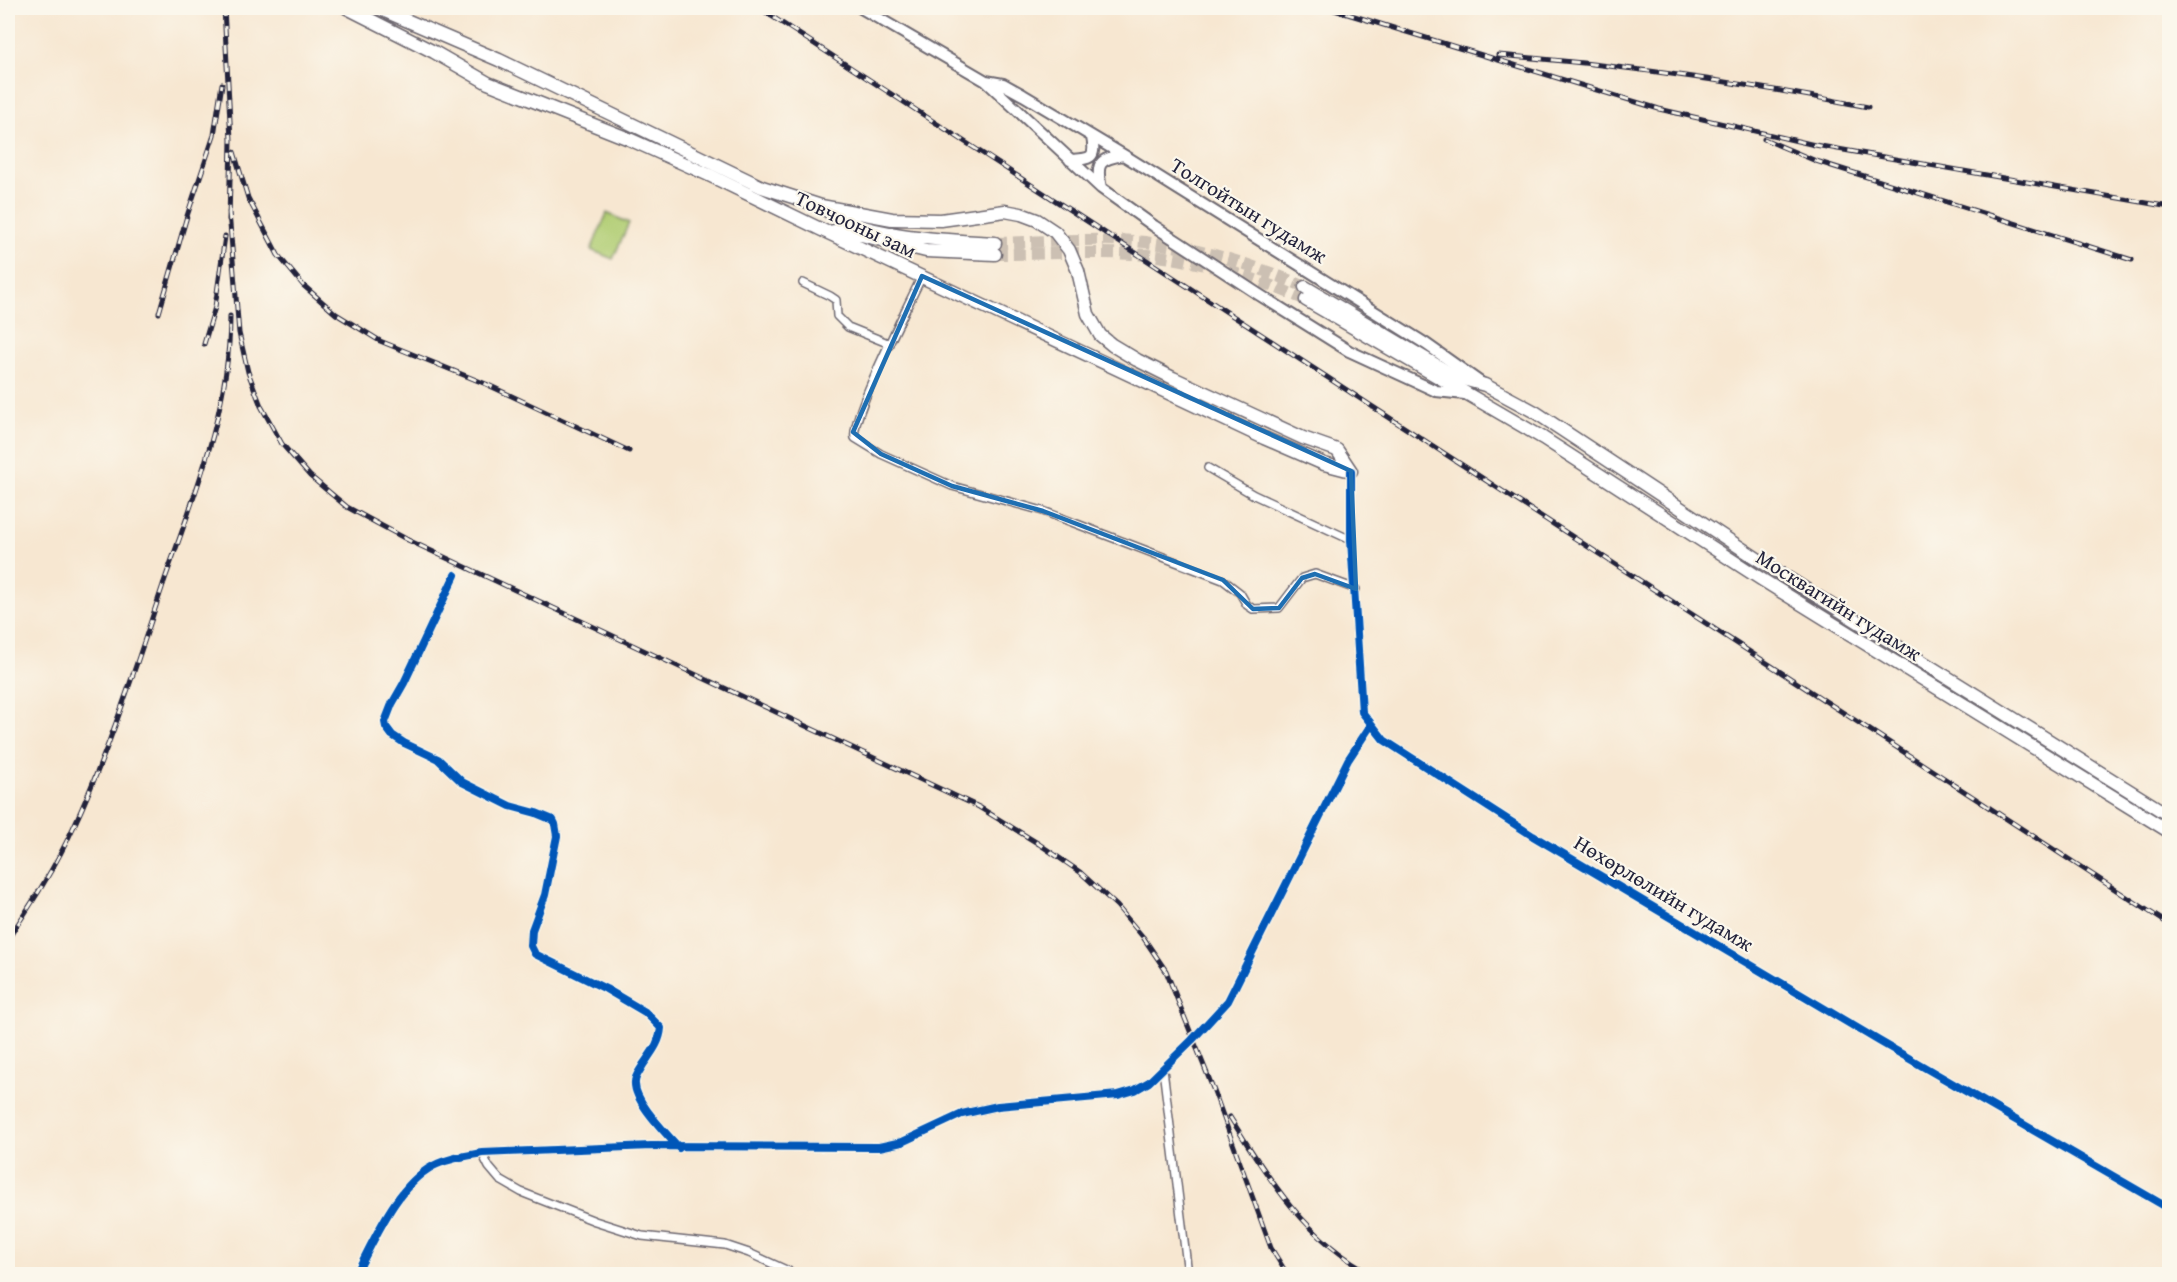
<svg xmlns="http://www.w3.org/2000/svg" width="2177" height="1282" font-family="'Gentium Book Plus',serif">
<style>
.green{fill:#b1cd73;stroke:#6a7857;stroke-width:1.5}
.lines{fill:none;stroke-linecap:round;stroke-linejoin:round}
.trunk-tunnel{stroke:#ccc0b3;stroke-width:12;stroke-dasharray:12 6;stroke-linecap:butt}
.minor-casing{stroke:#6d6770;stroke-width:10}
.secondary-casing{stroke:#6d6770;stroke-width:14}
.trunk-casing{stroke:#6d6770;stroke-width:15}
.minor{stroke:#fff;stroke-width:7}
.secondary{stroke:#fff;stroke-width:10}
.trunk{stroke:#fff;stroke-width:12}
.rail-casing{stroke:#22223b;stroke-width:5}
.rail{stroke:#fbf7ec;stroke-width:3;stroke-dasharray:9;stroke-linecap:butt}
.cycleway-casing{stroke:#fbf7ec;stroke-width:11}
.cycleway{stroke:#0057b8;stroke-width:8}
.marked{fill:none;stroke:#1f6fb2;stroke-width:4.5;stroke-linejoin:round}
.labels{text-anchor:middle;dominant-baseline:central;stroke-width:4.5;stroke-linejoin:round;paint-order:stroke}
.street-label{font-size:21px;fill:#22223b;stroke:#fbf7ec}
</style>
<rect width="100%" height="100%" fill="#fbf7ec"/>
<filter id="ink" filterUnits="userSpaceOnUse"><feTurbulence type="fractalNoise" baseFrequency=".0167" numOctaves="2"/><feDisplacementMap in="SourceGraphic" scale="12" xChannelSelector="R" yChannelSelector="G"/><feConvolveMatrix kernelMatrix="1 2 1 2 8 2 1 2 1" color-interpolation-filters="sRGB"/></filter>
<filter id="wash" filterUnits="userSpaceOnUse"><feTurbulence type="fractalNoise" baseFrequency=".008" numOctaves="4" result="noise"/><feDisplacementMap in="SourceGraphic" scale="24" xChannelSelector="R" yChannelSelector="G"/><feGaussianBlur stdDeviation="1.35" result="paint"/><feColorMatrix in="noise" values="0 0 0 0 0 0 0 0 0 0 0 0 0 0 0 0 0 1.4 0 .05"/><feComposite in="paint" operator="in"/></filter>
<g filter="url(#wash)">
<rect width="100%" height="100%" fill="#f7e7d1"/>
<path class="green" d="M607,213L629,223L613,259L591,250Z"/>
</g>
<g filter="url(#ink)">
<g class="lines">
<path class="trunk-tunnel" d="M995,243C1035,242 1075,239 1114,240C1179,242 1247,261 1305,287
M995,254C1045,254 1097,251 1147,255C1201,260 1256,278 1306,300"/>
<defs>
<path id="minor" d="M922,276C910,302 849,419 855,438L881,454L952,486L1043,511L1223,580L1240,593L1247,605L1253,609L1279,608L1302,578L1315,574L1356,589
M803,283L830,296L836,300L837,316L848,327L890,344
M1208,468L1254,495L1351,540
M1351,471V540L1362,712L1384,740L1533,836L1879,1041L2170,1209
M455,575L404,683L392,704L385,722L386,727L392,735L404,743L438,759L462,782L510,806L536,813L553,820L555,824L557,836L545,895L532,930L531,946L535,954L606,989L645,1012L661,1028C660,1043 651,1053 643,1065C640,1071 635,1076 635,1082C633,1101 667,1134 679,1148
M1163,1069L1188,1274
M482,1153L489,1167L500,1180L521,1192L595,1221L642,1236L725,1245L749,1253L795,1274
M356,1274C375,1239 396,1186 433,1166C448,1158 466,1156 482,1153L651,1146L879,1147L902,1142L962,1114L998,1106L1118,1095L1135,1090L1149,1082L1192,1040L1228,1001L1348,760L1371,725"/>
<path id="secondary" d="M861,8L986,81L1101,188L1154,226L1258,294L1349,351L1436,391L1465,394
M986,81L1003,84L1023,95L1130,159L1426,344L1481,383
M1070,160C1091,159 1096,159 1092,137
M1101,188C1096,164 1098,159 1123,155"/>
<path id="trunk" d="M347,8L434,52L488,83L629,139L709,175L820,229L1264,438L1324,464L1351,471
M378,8L499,60L762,187L821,206L892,219L941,220L1005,211L1021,214L1037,220L1055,232L1069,250L1078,271L1088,314L1100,335L1112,345L1137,360L1173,378L1303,438L1337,450L1351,471
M823,207C852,237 954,241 995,243
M829,232L841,230L926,251L995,254
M1305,287L1456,377L1485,385L1535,412L1759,560L2170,816
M1306,300L1543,438L1761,579L2170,832"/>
</defs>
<use href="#minor" class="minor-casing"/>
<use href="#secondary" class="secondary-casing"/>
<use href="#trunk" class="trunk-casing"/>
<use href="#minor" class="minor"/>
<use href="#secondary" class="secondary"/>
<use href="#trunk" class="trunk"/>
<defs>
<path id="rail" d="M224,8L231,140L229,220
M759,8L2170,925
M1328,8L1659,109L1815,145L2170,207
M1498,55C1622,65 1746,83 1868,107
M1764,139L1816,161L2132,260
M234,152L248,198L278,255L303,285L336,314L380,341L486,384L629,451
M229,212L239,333L248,372L261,406L282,444L310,476L347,507L408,540L979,807L1039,844L1080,872L1117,906L1143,937L1166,971L1214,1091L1271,1248L1287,1274
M159,313L187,216L214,135L222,84
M204,344L215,307L225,236
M8,939C32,903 56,866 74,826C111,746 137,662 165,579C195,494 230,408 230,316
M1230,1117C1267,1177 1308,1242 1373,1274"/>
</defs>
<use href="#rail" class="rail-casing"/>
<use href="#rail" class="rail"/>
<defs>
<path id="cycleway" d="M1351,471V540L1362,712L1384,740L1533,836L1879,1041L2170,1209
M455,575L404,683L392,704L385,722L386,727L392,735L404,743L438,759L462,782L510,806L536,813L553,820L555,824L557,836L545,895L532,930L531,946L535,954L606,989L645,1012L661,1028C660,1043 651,1053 643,1065C640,1071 635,1076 635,1082C633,1101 667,1134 679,1148
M356,1274C375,1239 396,1186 433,1166C448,1158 466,1156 482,1153L651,1146L879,1147L902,1142L962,1114L998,1106L1118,1095L1135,1090L1149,1082L1192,1040L1228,1001L1348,760L1371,725"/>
</defs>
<use href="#cycleway" class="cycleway-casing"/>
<use href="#cycleway" class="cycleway"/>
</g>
</g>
<path class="marked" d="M922,276L1351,471L1356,589L1315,574L1302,578L1279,608L1253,609L1223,580L1043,511L952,486L881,454L853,432Z"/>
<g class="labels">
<g class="street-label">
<text transform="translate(1249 210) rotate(32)">Толгойтын гудамж</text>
<text transform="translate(856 224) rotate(25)">Товчооны зам</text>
<text transform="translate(1839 605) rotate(32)">Москвагийн гудамж</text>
<text transform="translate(1664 893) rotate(31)">Нөхөрлөлийн гудамж</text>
</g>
</g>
<rect width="2177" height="1282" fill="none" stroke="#fbf7ec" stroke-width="30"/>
</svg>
